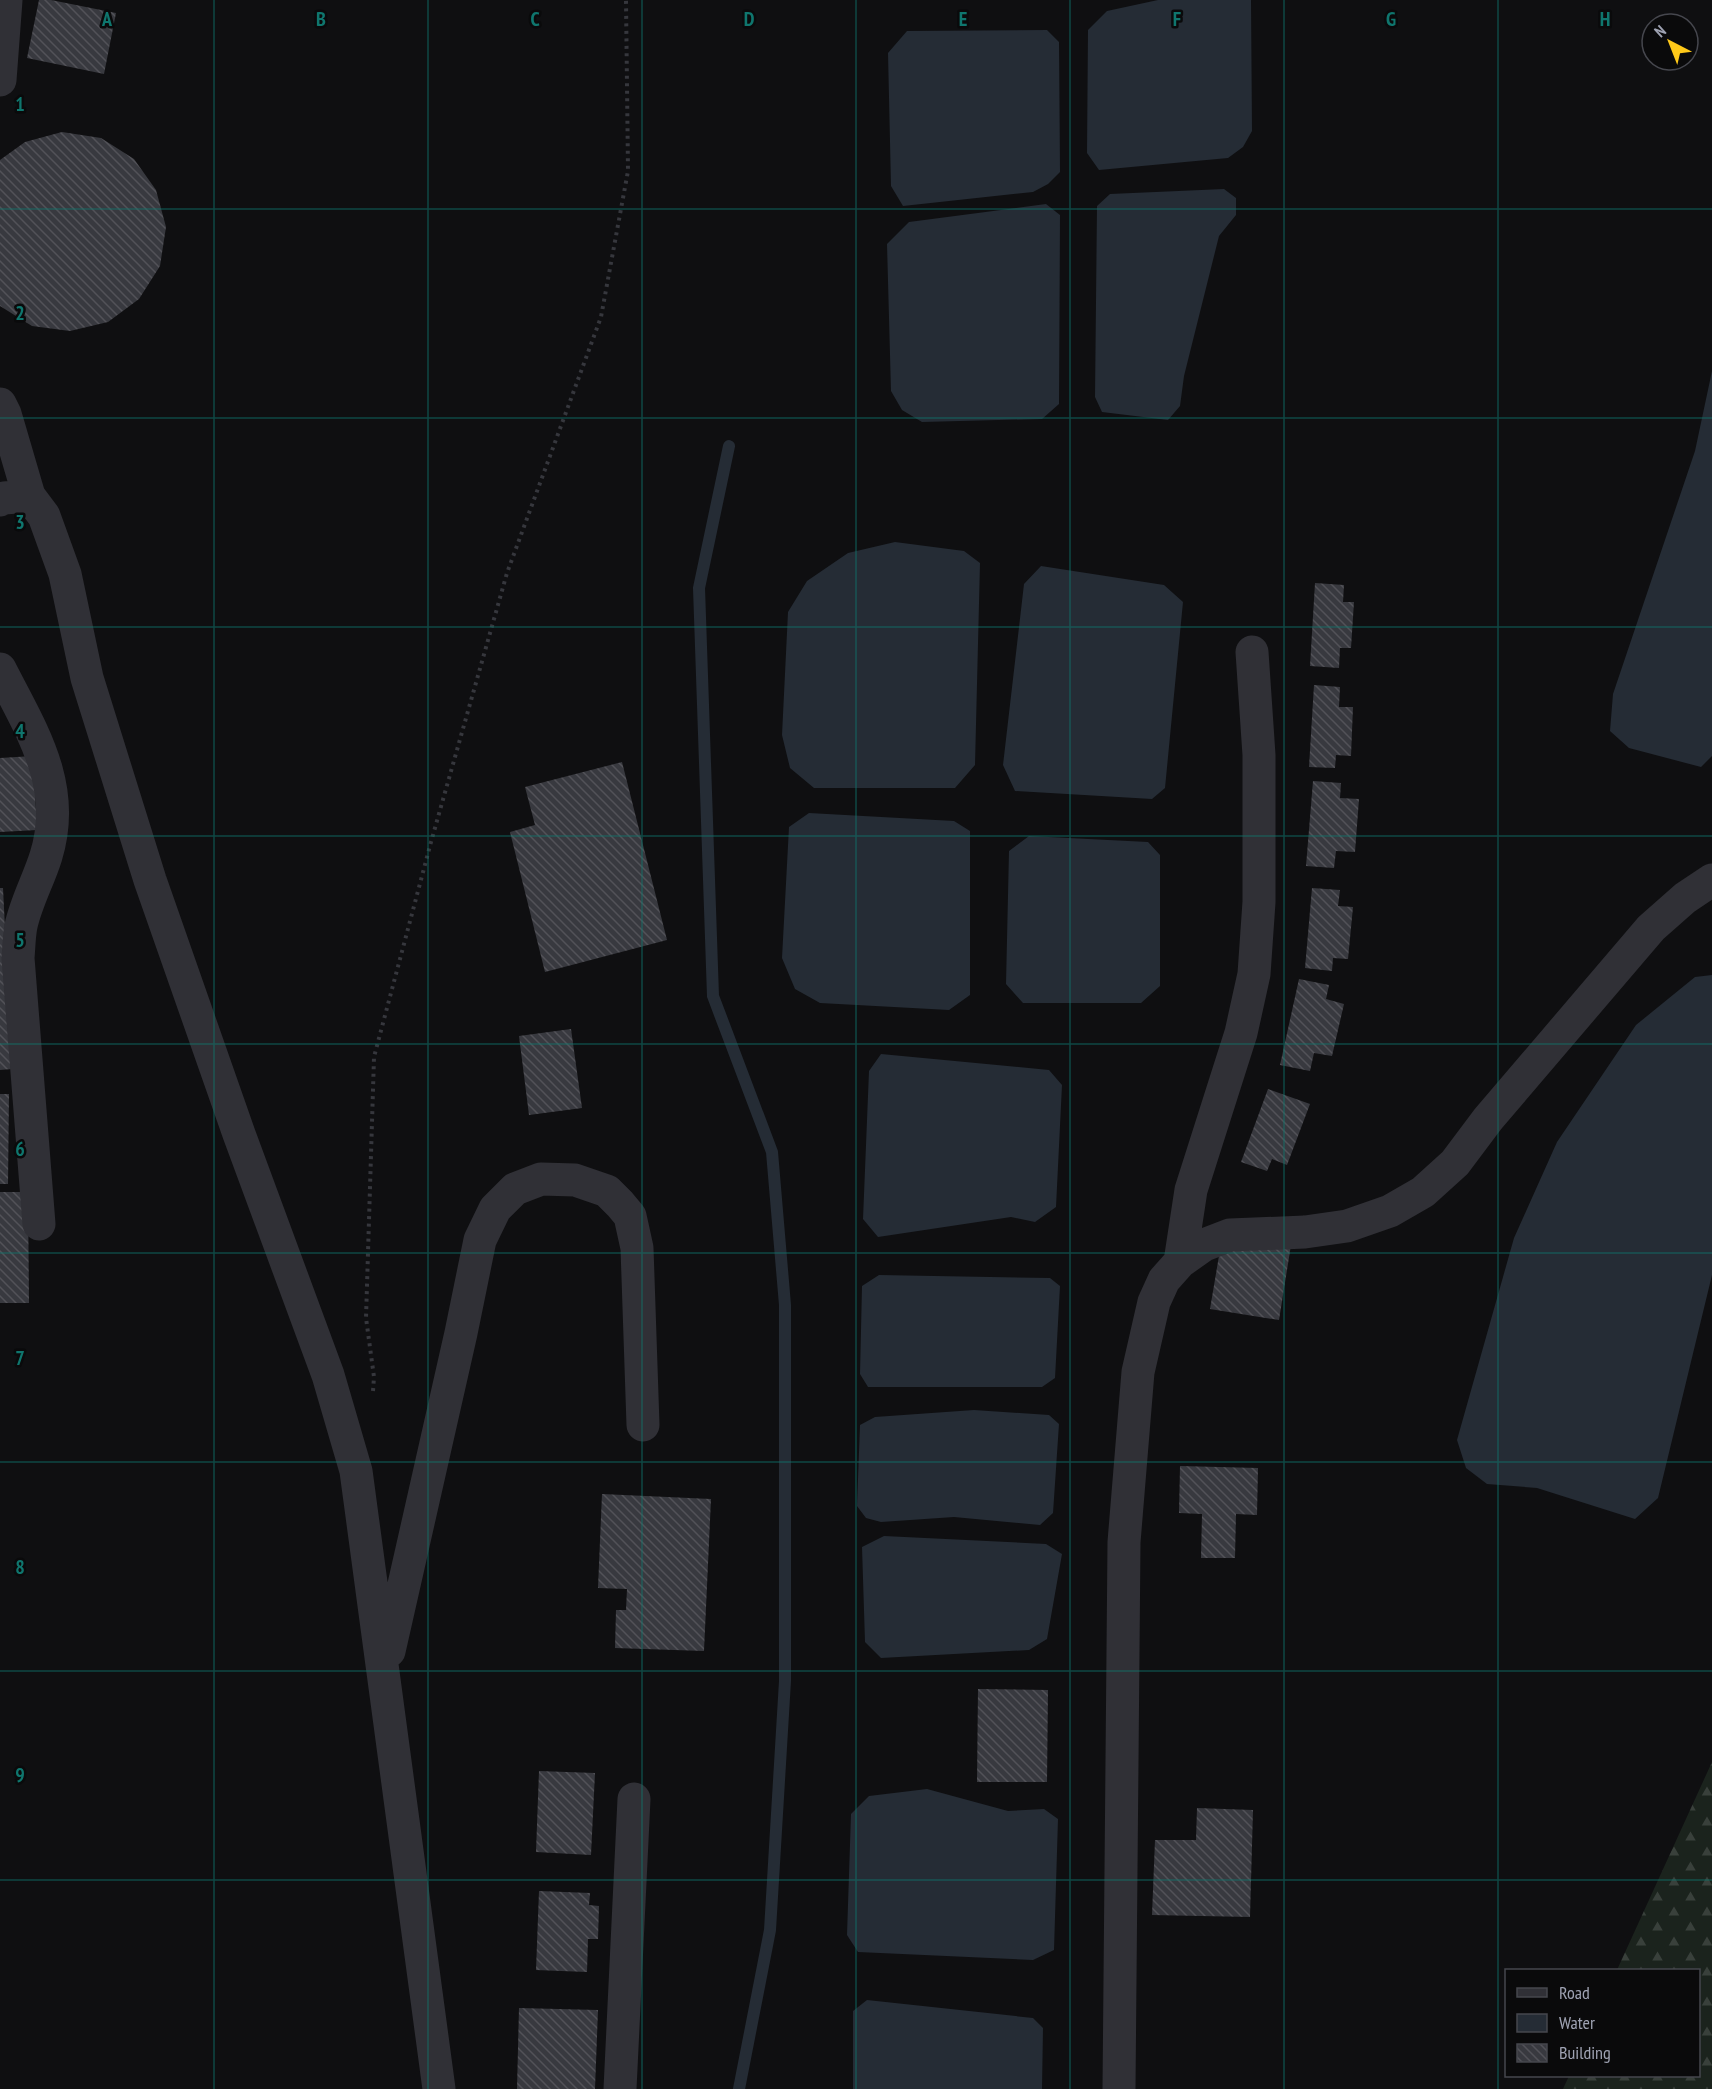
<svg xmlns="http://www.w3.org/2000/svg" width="1712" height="2089" font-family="'PT Sans Narrow',sans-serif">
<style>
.forest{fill:url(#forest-firs)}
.water{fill:#252c35}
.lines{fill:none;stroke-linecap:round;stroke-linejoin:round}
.stream{stroke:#252c35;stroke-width:12}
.building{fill:url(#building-back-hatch)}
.path{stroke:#36373d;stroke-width:4;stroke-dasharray:3 4.5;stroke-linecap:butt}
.minor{stroke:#303036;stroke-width:33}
.grid{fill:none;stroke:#0f766e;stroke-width:1.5;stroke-opacity:0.55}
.grid-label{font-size:20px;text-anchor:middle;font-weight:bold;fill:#0f766e;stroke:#0a0a0b;stroke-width:5;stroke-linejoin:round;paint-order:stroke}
</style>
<defs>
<pattern id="forest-firs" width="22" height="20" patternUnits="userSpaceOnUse" patternTransform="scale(1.5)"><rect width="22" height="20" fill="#1b231d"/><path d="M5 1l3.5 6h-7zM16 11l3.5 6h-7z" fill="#39403b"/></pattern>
<pattern id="building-back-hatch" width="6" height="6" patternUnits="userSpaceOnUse" patternTransform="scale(1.5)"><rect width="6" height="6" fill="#38393f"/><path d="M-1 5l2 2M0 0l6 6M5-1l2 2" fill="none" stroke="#525258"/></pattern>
</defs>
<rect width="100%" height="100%" fill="#0f0f11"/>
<path class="forest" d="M1712,1762V2089H1563L1569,2076H1698V1970H1617Z"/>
<path class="water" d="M1158,0H1251L1252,131L1243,147L1228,158L1099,170L1087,153L1088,30L1107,11Z
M1047,30L1059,42L1060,172L1048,184L1033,192L903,206L891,186L888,53L907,31Z
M1224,189L1236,198V215L1219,236L1184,376L1180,406L1168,420L1102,412L1095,397L1097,206L1110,194Z
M1046,204L1060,215L1059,404L1042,419L922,422L902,410L891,391L887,244L909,222Z
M1712,371V756L1701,767L1629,748L1610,731L1613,694L1695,451Z
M895,542L964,551L980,563L975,765L955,788H814L790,768L782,735L788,612L807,581L848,553Z
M1041,566L1164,585L1183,602L1165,788L1152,799L1015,791L1003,765L1024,584Z
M809,813L954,821L970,831V995L949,1010L820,1003L795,989L782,958L789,827Z
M1029,836L1148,842L1160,855V986L1141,1003H1023L1006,984L1009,851Z
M1712,975V1275L1658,1498L1635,1519L1537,1488L1487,1484L1466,1468L1457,1440L1514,1238L1557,1142L1636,1025L1695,977Z
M881,1054L1049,1070L1062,1085L1056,1207L1035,1222L1011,1217L878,1237L863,1219L869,1071Z
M879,1275L1050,1278L1060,1286L1055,1378L1042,1387H868L860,1374L862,1286Z
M974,1410L1049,1415L1059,1424L1053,1513L1040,1525L954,1517L881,1522L866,1518L857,1506L860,1425L875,1417Z
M884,1536L1046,1544L1062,1554L1047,1639L1029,1650L881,1658L865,1642L862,1547Z
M927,1789L1008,1811L1044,1809L1058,1819L1054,1950L1033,1960L858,1952L847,1935L851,1814L869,1796Z
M867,2000L1033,2018L1043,2028L1042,2089H853V2011Z"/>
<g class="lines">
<path class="stream" d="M729,446L699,588L713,996L772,1152L785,1305V1681L770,1930L739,2089"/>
</g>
<path class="building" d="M39,0H51L116,13L104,74L27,58Z
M62,132L101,138L134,159L156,190L166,227L160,266L139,299L108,322L70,331L32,326L0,306V160L25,142Z
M1315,583L1344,585L1343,602H1354L1351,648H1340L1339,668L1310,666Z
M1314,685L1340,687L1339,707H1353L1351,756L1336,755L1335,768L1309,767Z
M33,756L37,830L0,832V758Z
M622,762L667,940L545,972L510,832L535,825L525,787Z
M1313,781L1341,783L1340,798L1359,799L1355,852L1336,851L1334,868L1306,866Z
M0,888H3L12,1069L0,1070Z
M1312,888L1340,890L1338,906L1353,907L1348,959L1333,958L1332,971L1305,968Z
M1299,979L1329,985L1326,999L1344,1004L1332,1056L1314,1053L1310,1071L1280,1065Z
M571,1029L582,1108L529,1115L519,1036Z
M1268,1089L1310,1104L1287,1165L1272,1159L1267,1171L1241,1162Z
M0,1094H9L8,1184H0Z
M0,1192H28L29,1303H0Z
M1221,1244L1291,1245L1279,1320L1210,1309Z
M1180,1466L1258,1468L1257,1515L1236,1514L1235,1558H1201L1202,1514L1179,1513Z
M602,1494L711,1499L704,1651L615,1648L616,1610H626L627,1589L598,1588Z
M978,1689L1048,1690L1047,1782H977Z
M539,1771L595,1773L591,1855L536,1852Z
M1197,1808L1253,1810L1250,1917L1152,1915L1155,1840H1196Z
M539,1891L590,1893L589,1905L599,1906L598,1939H588L587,1972L536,1970Z
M519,2008L598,2010L595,2089H517Z"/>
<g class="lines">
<path class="path" d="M373,1391L374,1377L366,1318L374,1057L431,842L507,573L601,317L628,171L626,0"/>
<path class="minor" d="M0,80L6,0
M0,404L5,414L29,496L44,516L65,574L87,678L150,880L239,1134L328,1375L356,1471L439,2089
M0,500L4,498L29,496
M0,669C31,730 68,785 46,856C39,879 26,902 21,926C19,936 19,947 18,958L39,1224
M1180,1262L1191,1190L1241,1033L1254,974L1259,902V755L1252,652
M389,1651L461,1333L480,1240L495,1209L515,1189L541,1179L575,1180L607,1191L620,1204L630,1216L637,1248L643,1425
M620,2089L634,1799
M1119,2089L1124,1542L1138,1372L1154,1302L1164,1280L1180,1262L1204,1245L1230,1235L1305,1232L1347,1226L1390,1211L1423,1192L1455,1163L1488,1119L1651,928L1685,898L1712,880"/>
</g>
<path class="grid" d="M214,0V2089M428,0V2089M642,0V2089M856,0V2089M1070,0V2089M1284,0V2089M1498,0V2089M0,209H1712M0,418H1712M0,627H1712M0,836H1712M0,1044H1712M0,1253H1712M0,1462H1712M0,1671H1712M0,1880H1712"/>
<g class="grid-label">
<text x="107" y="26">A</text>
<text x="321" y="26">B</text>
<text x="535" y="26">C</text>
<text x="749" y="26">D</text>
<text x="963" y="26">E</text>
<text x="1177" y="26">F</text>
<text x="1391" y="26">G</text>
<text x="1605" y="26">H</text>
<text x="20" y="111">1</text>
<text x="20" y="320">2</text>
<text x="20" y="529">3</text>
<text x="20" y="738">4</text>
<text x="20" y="947">5</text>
<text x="20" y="1156">6</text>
<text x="20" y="1365">7</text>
<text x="20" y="1574">8</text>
<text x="20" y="1782">9</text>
</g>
<rect x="1505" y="1969" width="195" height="108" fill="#0a0a0b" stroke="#46474e" stroke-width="1.5"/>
<rect x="1517" y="1988" width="30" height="9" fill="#303036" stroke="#46474e" stroke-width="1.5"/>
<text x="1559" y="1999" font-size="18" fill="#9fa3b3">Road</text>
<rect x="1517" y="2014" width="30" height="18" fill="#252c35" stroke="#46474e" stroke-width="1.5"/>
<text x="1559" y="2029" font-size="18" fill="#9fa3b3">Water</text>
<rect x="1517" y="2044" width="30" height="18" fill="url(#building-back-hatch)" stroke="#46474e" stroke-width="1.5"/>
<text x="1559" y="2059" font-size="18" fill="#9fa3b3">Building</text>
<g transform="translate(1670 42) rotate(318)"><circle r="28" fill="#0a0a0b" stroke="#46474e" stroke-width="1.5"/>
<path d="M0-4.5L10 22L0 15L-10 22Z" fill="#ffc919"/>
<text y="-9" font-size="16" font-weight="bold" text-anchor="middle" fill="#9fa3b3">N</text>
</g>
</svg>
